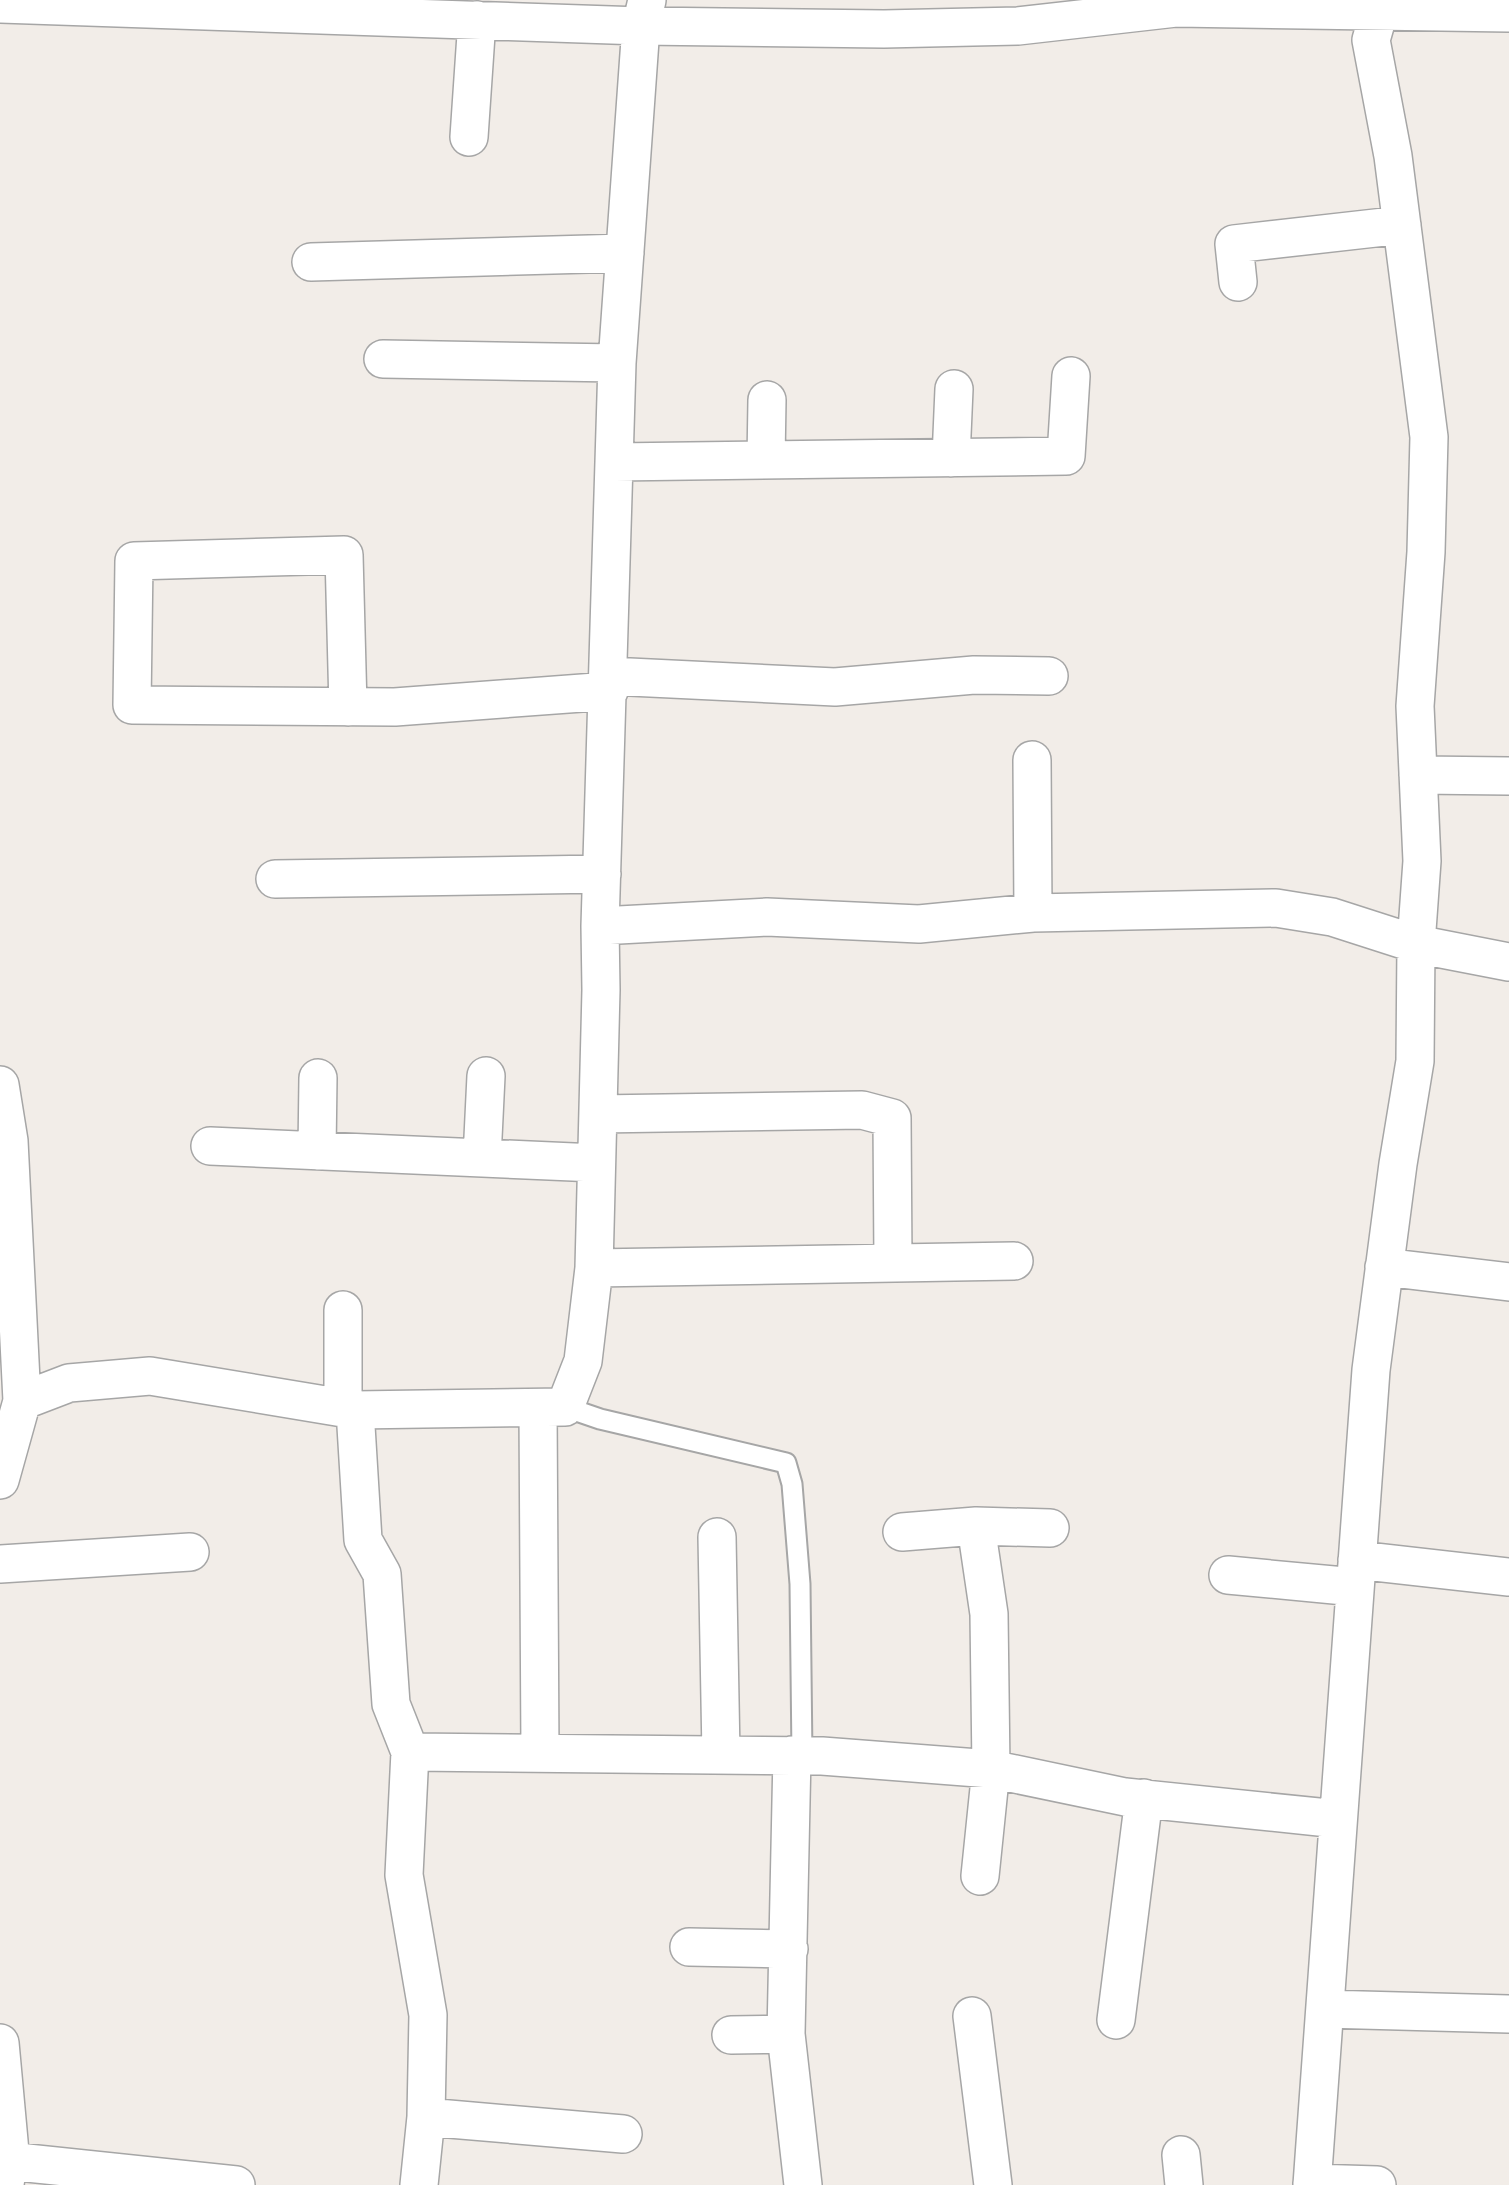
<svg xmlns="http://www.w3.org/2000/svg" width="1509" height="2185" font-family="Inter,sans-serif">
<style>
.lines{fill:none;stroke-linecap:round;stroke-linejoin:round}
.service-casing{stroke:#a6a6a6;stroke-width:23}
.minor-casing{stroke:#a6a6a6;stroke-width:40}
.service{stroke:#fff;stroke-width:19}
.minor{stroke:#fff;stroke-width:37}
</style>
<rect width="100%" height="100%" fill="#f2ede8"/>
<g class="lines">
<defs>
<path id="service" d="M565,1407L600,1419L786,1463L792,1484L800,1584L802,1756"/>
<path id="minor" d="M0,4L641,26L884,29L1018,26L1176,8L1509,13
M469,137L477,20
M311,262L625,253
M1238,282L1234,244L1402,225
M383,359L617,363
M951,458L954,389
M766,460L767,400
M615,462L1066,456L1071,376
M609,676L835,687L974,675L1049,676
M348,707L344,555L134,561L132,705L395,707L609,691
M1032,760L1033,913
M1418,775L1509,776
M275,879L602,874
M600,926L767,917L919,924L1033,913L1276,908L1332,917L1416,944L1509,962
M0,1085L9,1141L22,1401L0,1480
M598,1114L862,1110L892,1118L893,1263
M210,1146L596,1163
M317,1151L318,1078
M482,1158L486,1076
M1384,1267L1509,1282
M594,1268L1014,1261
M22,1401L69,1383L150,1376L355,1410L565,1407L583,1361L594,1268L601,990L600,926L617,363L641,26L647,0
M343,1408V1310
M538,1408L540,1753
M355,1410L363,1540L382,1574L391,1704L410,1752L404,1875L428,2015L426,2117L419,2185
M976,1526L989,1614L991,1769L980,1876
M902,1532L976,1526L1050,1528
M717,1537L721,1755
M1357,1560L1509,1577
M0,1564L190,1552
M1228,1575L1355,1587
M410,1752L822,1756L991,1769L1125,1797L1338,1819
M792,1755L786,2034L803,2185
M689,1947L789,1949
M1325,2009L1509,2014
M972,2016L993,2185
M1116,2020L1144,1798
M731,2035L786,2034
M0,2043L10,2152L5,2184
M426,2117L623,2134
M1181,2155L1184,2185
M8,2161L236,2185
M1312,2183L1377,2185
M1312,2185L1371,1370L1398,1164L1415,1061L1416,944L1422,861L1415,706L1426,552L1429,437L1393,156L1371,40L1379,12V0"/>
</defs>
<use href="#service" class="service-casing"/>
<use href="#minor" class="minor-casing"/>
<use href="#service" class="service"/>
<use href="#minor" class="minor"/>
</g>
</svg>
